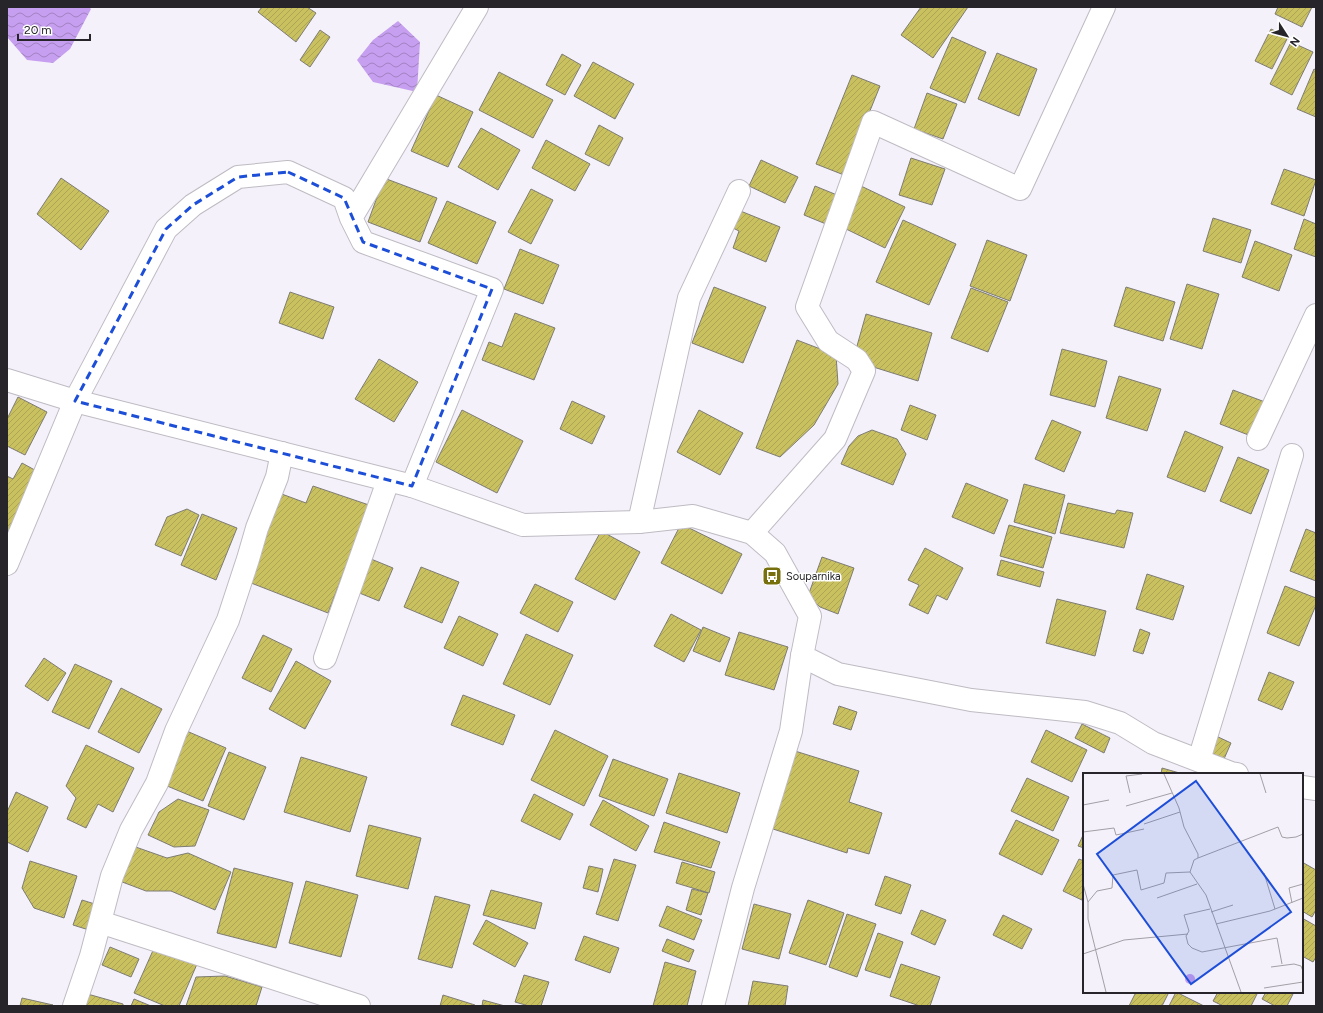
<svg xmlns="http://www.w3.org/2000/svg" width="1323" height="1013" font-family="Figtree,sans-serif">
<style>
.water{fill:url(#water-waves)}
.building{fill:url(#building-hatch);stroke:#7d7c74}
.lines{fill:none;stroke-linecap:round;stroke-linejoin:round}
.minor-casing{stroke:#bfbbc3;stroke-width:24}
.secondary-casing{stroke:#bfbbc3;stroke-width:24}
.minor{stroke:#fff;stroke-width:22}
.secondary{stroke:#fff;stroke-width:22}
.marked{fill:none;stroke:#1d4ed8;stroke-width:3;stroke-dasharray:8 5;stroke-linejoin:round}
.labels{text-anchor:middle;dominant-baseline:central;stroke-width:3;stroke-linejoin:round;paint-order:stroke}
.poi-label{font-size:11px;fill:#272529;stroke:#fff;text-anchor:start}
.inset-road{fill:none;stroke:#a39fa6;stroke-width:1}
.view{fill:#1d4ed8;fill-opacity:0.15;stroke:#1d4ed8;stroke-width:2}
.inset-edge{fill:none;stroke:#272529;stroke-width:2}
</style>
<defs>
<pattern id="water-waves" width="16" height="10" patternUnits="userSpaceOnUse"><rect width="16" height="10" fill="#c79ff0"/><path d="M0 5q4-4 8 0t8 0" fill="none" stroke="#a281c2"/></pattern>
<pattern id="building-hatch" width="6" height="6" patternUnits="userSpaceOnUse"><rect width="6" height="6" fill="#c9c060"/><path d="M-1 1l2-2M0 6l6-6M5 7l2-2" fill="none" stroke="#ada553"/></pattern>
</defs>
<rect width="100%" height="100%" fill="#f5f1fa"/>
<path class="water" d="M7,7H89L91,9L70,49L53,63L27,60L7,37Z
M398,21L420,42L417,92L373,82L357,60L373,40Z"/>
<path class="building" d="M262,7H307L316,13L296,42L258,12Z
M921,7H968L933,58L901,35Z
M1278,7H1312L1302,27L1275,14Z
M1271,29L1288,37L1272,69L1255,61Z
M320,30L330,37L310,67L300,60Z
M952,37L986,52L965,103L930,88Z
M1291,42L1313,52L1292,95L1270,84Z
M997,53L1037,69L1019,116L978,99Z
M562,54L581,65L565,95L546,85Z
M593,62L634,84L615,119L574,96Z
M1314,69L1316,70V117L1297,109Z
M499,72L553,100L533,138L479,110Z
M852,75L880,86L844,175L816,164Z
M927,93L957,104L943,139L914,129Z
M436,95L473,112L448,167L411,151Z
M599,125L623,138L609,166L585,154Z
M481,128L520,150L498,190L458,167Z
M546,140L590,164L575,191L532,168Z
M911,158L945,169L932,205L899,195Z
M761,160L798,177L785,203L749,186Z
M1284,169L1316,180L1304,216L1271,204Z
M61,178L109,211L81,250L37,214Z
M384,178L437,198L420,242L368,222Z
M815,186L837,195L826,224L804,215Z
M861,186L905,207L885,248L842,227Z
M531,189L553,200L531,244L508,232Z
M447,201L496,222L477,264L428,243Z
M738,210L780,227L766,262L733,248L739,231L731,227Z
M1213,218L1251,230L1241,263L1203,251Z
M1304,219L1316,224V257L1294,249Z
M903,220L956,244L929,305L876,282Z
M987,240L1027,255L1010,301L970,286Z
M1255,241L1292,255L1279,291L1242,277Z
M520,249L559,265L543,304L504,289Z
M1187,284L1219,294L1202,349L1170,339Z
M714,287L766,307L743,363L692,343Z
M1126,287L1175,302L1163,341L1114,326Z
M971,288L1008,302L988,352L951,338Z
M290,292L334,307L323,339L279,323Z
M515,313L555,328L534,380L482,360L489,342L502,347Z
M866,314L932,333L918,381L867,365L857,346Z
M797,340L836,355L838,384L814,425L780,457L756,448Z
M1062,349L1107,361L1095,407L1050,395Z
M379,359L418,382L394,422L355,399Z
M1119,376L1161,389L1147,431L1106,418Z
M1233,390L1265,402L1251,436L1220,424Z
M18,397L47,412L25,455L7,446V419Z
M572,401L605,416L592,444L560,429Z
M910,405L936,415L927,440L901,430Z
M462,410L523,441L497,493L436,462Z
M699,410L743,433L720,475L677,452Z
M1052,420L1081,432L1064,472L1035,459Z
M872,430L897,439L906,454L893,485L841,464L849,446L858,436Z
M1185,431L1223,447L1205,492L1167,477Z
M1238,457L1269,470L1251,514L1220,501Z
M22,463L42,474L7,538V476L13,479Z
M966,483L1008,500L994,534L952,517Z
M1024,484L1065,495L1055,534L1014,522Z
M313,486L369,505L328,613L246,581L279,493L306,503Z
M1068,503L1115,514L1117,510L1133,513L1124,548L1060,533Z
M187,509L199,515L181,556L155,545L167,517Z
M202,514L237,528L216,580L181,565Z
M681,524L742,554L722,594L661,563Z
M1009,525L1052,537L1043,568L1000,556Z
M1306,529L1316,533V581L1290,571Z
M601,531L640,552L615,600L575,579Z
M925,548L963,568L947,600L937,595L928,614L909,605L919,585L908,580Z
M822,557L854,568L838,614L820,607L808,596Z
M371,559L393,568L379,601L357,592Z
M1001,560L1044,572L1040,587L997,575Z
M421,567L459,582L442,623L404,607Z
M1147,574L1184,586L1173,620L1136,609Z
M535,584L573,602L558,632L520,613Z
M1285,586L1316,598V605L1299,646L1267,633Z
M1057,599L1106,611L1095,656L1046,643Z
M671,614L701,630L684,662L654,646Z
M459,616L498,634L483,666L444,648Z
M703,627L730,638L720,662L693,651Z
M1140,629L1150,633L1143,654L1133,651Z
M739,632L788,647L774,690L725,675Z
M526,634L573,655L550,705L503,684Z
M263,635L292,649L271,692L242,678Z
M44,658L66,673L48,701L25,686Z
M296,661L331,681L305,729L269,709Z
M75,664L112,681L89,729L52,712Z
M1269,672L1294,682L1282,710L1258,700Z
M121,688L162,709L139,753L98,732Z
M463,695L515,715L503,745L451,725Z
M839,706L857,712L851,730L833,724Z
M1082,724L1110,738L1104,753L1075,738Z
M182,729L226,748L203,801L160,783Z
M555,730L608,756L584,806L531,780Z
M1046,730L1087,750L1072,782L1031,762Z
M1216,736L1231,743L1224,759L1209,752Z
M86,745L134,768L113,812L98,804L86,828L67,819L76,798L66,786Z
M795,751L859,771L849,802L882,813L869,854L848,848L847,853L770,828Z
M229,752L266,767L244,820L208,806Z
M301,757L367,777L350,832L284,812Z
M613,759L668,779L654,816L599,796Z
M1162,768L1183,774H1161Z
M679,773L740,793L727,833L666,813Z
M1027,778L1069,797L1053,831L1011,811Z
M16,792L48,807L28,852L7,842V812Z
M534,794L573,814L560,840L521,821Z
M178,799L209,810L195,846L174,847L148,835L159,812Z
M603,800L649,826L636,851L590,825Z
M1016,820L1059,840L1042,875L999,854Z
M664,822L720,842L711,868L654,852Z
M369,825L421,838L408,889L356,876Z
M1084,833V848L1078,846Z
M130,845L167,858L188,853L231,872L215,910L171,891H146L117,880Z
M614,859L636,865L618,921L596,914Z
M1079,859L1084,861V901L1063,891Z
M30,861L77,876L64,918L34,908L22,888Z
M682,862L715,872L709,893L676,883Z
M1302,862L1316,870V910L1312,917L1302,911Z
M589,866L603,869L598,892L583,888Z
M234,868L293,883L276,948L217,933Z
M885,876L911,885L901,914L875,905Z
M306,881L358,895L341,957L289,943Z
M692,889L708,893L701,915L686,910Z
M491,890L542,903L535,929L483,915Z
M435,896L470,905L452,968L418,959Z
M82,900L98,905L89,930L73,925Z
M808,900L844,913L826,965L789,953Z
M754,904L791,914L779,959L742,949Z
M667,906L702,920L694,940L659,926Z
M921,910L946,920L935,945L911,934Z
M847,914L876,924L857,977L829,967Z
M1003,915L1032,929L1022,949L993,935Z
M1302,918L1316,926V957L1313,962L1302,956Z
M486,920L528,943L515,967L473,944Z
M878,933L903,942L890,978L865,970Z
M584,936L619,948L610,973L575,960Z
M667,939L694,950L689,962L662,951Z
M155,946L197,964L179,1006H165L134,993Z
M110,947L139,959L131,977L102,965Z
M665,962L696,971L687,1006H653Z
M901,964L940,977L930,1006H920L890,996Z
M524,975L549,982L541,1006H529L515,1002Z
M225,976L262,987L256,1006H186L196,977Z
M753,981L788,986L785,1006H748Z
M1136,992H1169L1162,1006H1129Z
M1176,992L1204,1006H1169Z
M1218,992H1258L1251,1006H1223L1213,1001Z
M1266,992H1294L1287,1006H1275L1262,999Z
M84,993L123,1004V1006H80Z
M443,995L475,1005L474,1006H440Z
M22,998L53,1005L20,1006Z
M134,999L151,1006H131Z
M483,1000L505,1006H482Z"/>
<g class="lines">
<defs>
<path id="minor" d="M351,218L477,7
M1258,439L1316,315
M639,522L689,298L739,191
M752,533L835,439L864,371L857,360L828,341L807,307L873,122L1020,189L1104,7
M7,564L75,401L166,229L193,205L238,177L288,172L344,198L351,218L363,242L492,289L412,486
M325,658L388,481
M1199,760L1292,455
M100,922L359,1006
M74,1006L91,956L112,876L131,830L157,783L176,731L228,620L248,559L257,528L277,477L282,453
M713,1006L743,888L791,731L802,656"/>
<path id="secondary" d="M7,380L75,401L412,486L523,525L639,522L693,516L752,533L775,553L810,616L802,656L838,674L971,700L1085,712L1120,723L1153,743L1231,773L1237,774
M1302,787L1316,789"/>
</defs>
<use href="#minor" class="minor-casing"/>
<use href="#secondary" class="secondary-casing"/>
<use href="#minor" class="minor"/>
<use href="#secondary" class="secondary"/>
</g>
<path class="marked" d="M288,172L344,198L363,242L492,289L412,486L75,401L166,229L193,205L238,177Z"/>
<defs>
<symbol id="bus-square" viewBox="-11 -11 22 22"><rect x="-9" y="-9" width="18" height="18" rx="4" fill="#776f0e" stroke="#fff"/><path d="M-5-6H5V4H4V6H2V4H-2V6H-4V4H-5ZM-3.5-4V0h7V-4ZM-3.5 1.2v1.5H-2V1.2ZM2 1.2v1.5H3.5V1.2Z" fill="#fff"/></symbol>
</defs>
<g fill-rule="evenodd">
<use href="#bus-square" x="761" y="565" width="22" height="22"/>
</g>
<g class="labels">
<g class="poi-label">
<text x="786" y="576">Souparnika</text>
</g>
</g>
<g transform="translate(1083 773)">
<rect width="220" height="220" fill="#f5f1fa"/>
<path d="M102 206a5 5 0 1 1 10 0a5 5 0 1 1-10 0Z" fill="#c79ff0"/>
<path class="inset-road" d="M81,1L96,35L101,54L115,81V85L111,87L107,99L123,122L158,219M177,1L183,20M47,20L43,3L59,1M0,32L26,27M43,33L89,20M61,51L97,39M0,59L31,55L33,62L61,56M115,85L195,54L199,64L204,65L213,64L220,61V58M181,100L192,136M0,111L5,129L14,118L29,115L30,102L54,97L58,117L81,110L83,100L107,99M74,125L114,111M5,129V146L23,219M209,130L206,115L220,111M127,136L101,142L106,158L103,163L105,171L109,175L119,179L194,165L199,191M128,139L150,132M133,151L187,138L220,125M0,181L41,167L105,161M188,194L211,191L218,193L220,198M181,215L220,209"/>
<path class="view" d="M113,8L208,139L108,211L14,81Z"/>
<rect width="220" height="220" class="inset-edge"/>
</g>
<rect width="1323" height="1013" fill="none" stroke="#272529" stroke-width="16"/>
<g transform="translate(1287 36) rotate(126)" stroke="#ffffff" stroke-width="3" paint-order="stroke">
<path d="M0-3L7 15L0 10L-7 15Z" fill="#272529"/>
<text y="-6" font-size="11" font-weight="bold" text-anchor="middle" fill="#272529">N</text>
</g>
<path d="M18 34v6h72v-6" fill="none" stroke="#272529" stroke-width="2"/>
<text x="24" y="34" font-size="12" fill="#272529" stroke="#ffffff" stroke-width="3" paint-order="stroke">20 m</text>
</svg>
